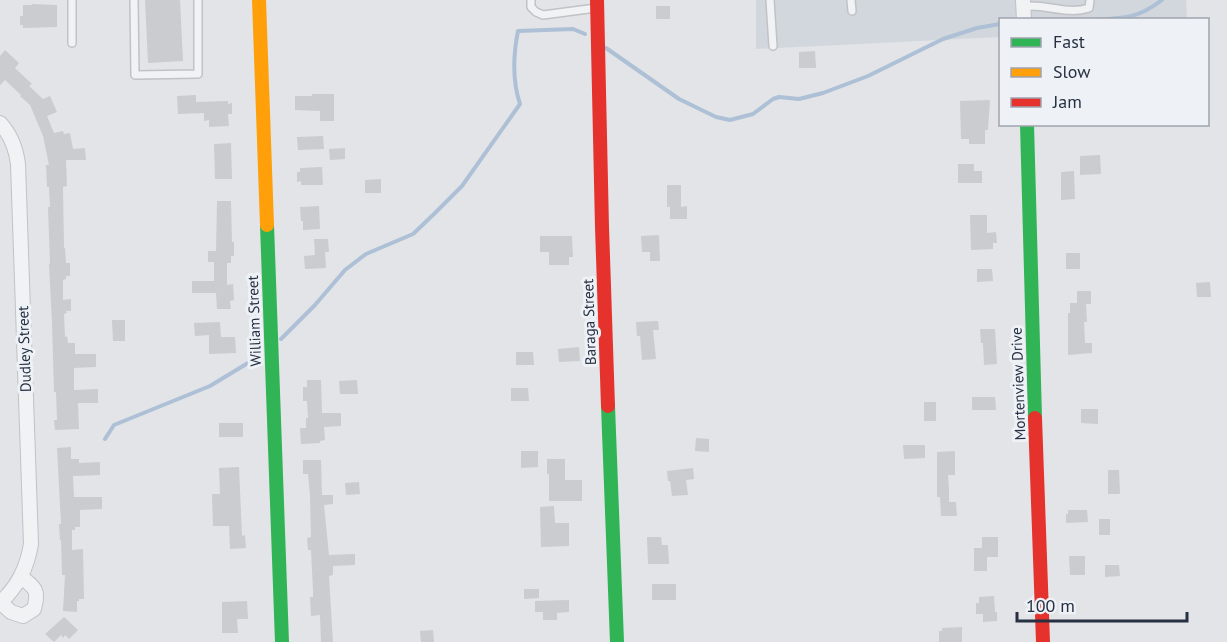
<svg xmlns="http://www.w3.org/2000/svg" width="1227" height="642" font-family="'PT Sans',sans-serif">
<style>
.built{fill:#d2d7de}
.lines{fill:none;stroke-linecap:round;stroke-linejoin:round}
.stream{stroke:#adc0d5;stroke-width:4}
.building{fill:#cacccf}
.lane-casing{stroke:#c0c2c5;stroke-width:10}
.street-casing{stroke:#c0c2c5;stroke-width:16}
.lane{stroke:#f1f2f3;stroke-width:7}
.street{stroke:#f1f2f3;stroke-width:14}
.fast{stroke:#30b455;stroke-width:14}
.slow{stroke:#ff9f0a;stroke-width:14}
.jam{stroke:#e5322d;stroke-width:14}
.labels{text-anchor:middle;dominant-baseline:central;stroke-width:6;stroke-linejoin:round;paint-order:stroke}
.street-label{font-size:15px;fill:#263042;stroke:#eef2f7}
</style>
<rect width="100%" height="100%" fill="#e2e4e7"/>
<path class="built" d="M756,0H1186L1187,19L1000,20V37L756,49Z"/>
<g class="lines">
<path class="stream" d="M1090,20C1122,18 1136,20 1162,0
M606,48L679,99L716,117L730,120L753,114L773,99L779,97L799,99L823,93L868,76L943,39L977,28L1000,24
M281,339L315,305L345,270L366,254L413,234L434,214L462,186L520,104C512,80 513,56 518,31L573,29L585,34
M105,439L114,425L210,386L261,355"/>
</g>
<path class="building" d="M145,0H180L183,61L148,63Z
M32,4L57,5V27L23,28V25H20V16H23V5H32Z
M656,6H670V19H656Z
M5,50L19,63L15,68L32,84L29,86L43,99L50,96L57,112L47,116L54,133L63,131L64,134L70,133L73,149L85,148L86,160H66L67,186L63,187L64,248H65L66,263H70V276H66V279L63,280V300L71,299V311H66L67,313L64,314L65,337L67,336L68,343H75V354H96V367L74,368V390L98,389V403H78L79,429L55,430L54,420H57L56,392H54L52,323L49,264H50L48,207H50L49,187H47L46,165H49L43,136L30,105L20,96L21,95L5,80L0,85V56Z
M815,51L816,68H799V52Z
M312,94H334V121H320V111L295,110V96H312Z
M196,95V102L228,101V104L232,103V114H228L229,126L209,127V120L204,121V113L178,114L177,96Z
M990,100L988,130H985V144H969V139H961L960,101Z
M323,136L324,149L298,150L297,137Z
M231,143L232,179H215L214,144Z
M345,148V159L330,160L329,149Z
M1100,155L1101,174L1080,175V156Z
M958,164H974V171H982V183H958Z
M322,167L323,185H301V181L297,182V172H300V168Z
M1074,171L1075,199L1061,200V172Z
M381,179V193H365V180Z
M667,185H681V207L687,206V219H670V207H667Z
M217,201H231L232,242H234V256H231V263H227V285L233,284L234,300L230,301L231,309H217L216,293H192V281H214V262H208V251H216Z
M319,206L320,229L303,230V221H301L300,207Z
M970,215H987V233L996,232L997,243H993V249L971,250Z
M659,235L660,261H650V252H642L641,236Z
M540,236H572L573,257H569V265H549V252H540Z
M314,239H328L329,252H325L326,268L305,269L304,256L315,255Z
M1066,253H1080V269H1066Z
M977,269H992L993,281L977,282Z
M1210,282L1211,297H1197L1196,283Z
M1077,291H1091V304H1086L1087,322H1084L1085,343H1092V353L1068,355V313H1070V303H1077Z
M112,320H125V341H113Z
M658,321L659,330H653L656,359L642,360L640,336H637L636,322Z
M220,322L221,337H235L236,353L209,354V335L195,336L194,323Z
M980,329H995L997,364L984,365L983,343H981Z
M579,347L580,361L559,362L558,349Z
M516,352H533L534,365H516Z
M307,380H321L322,413H341V426L324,427L325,440L320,441V443L301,444L300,428H306V418H308L307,401H303V387H307Z
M357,380L358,394H340L339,381Z
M511,388H528L529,401H511Z
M972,397H995L996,410H972Z
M924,402H936V421H924Z
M1081,409H1098V424L1081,423Z
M219,423H243V437H219Z
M696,438L709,439V452L695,451Z
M903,445H925V458L904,459Z
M71,447V459H79V463L100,462V475L73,476L74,497H102V509L80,510V527H75V530H72V550L83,549L84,599H79V601H77V612L63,611L65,575H62L61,540H60L59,524H61L57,448Z
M521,451H538V467L521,468Z
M955,451V475H948L949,490V502H956L957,516H941L940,497H937V452Z
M547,459H565V480H582V501H549V474H547Z
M303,460H321L322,495H333V504L324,505L329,555L355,554V565L333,566V575L329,576L333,642H321L320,615L311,616L310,597H313V591L311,550H308L307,538L311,537L310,496L308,474H303Z
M239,467L242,536L245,535L246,548L230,549L229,526H213L212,494H220L219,468Z
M693,468L694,479L686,480L688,495L672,496L670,481H668L667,471Z
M1108,470H1119L1120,494H1108Z
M359,482L360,494L346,495L345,483Z
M554,506L555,523H569V546L541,547L540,507Z
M1068,510H1087L1088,522L1066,523V514H1068Z
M1099,519H1110V535H1099Z
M647,537H661L662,545H668L669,564H648Z
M982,537H998V557H987V571H974V548H982Z
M1069,556H1085V575H1070Z
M1105,565H1119L1120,576L1105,577Z
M652,584H676V600H652Z
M524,589H539V598L524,599Z
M994,596L995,612H997V621L983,622V614H976V603H979V597Z
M569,600V612L557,613V620H543V612H535V601Z
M247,601L248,619H237L238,633H222V602Z
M64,617L78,630L69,639L65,635L63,638L61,635L54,642L45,634Z
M962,627V642H939V631H942V628Z
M433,630L434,642H421L420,631Z"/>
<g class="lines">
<defs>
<path id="lane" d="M72,0V43
M134,0L135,75L198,74V0
M531,0V7L536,12L543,15L596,8
M770,0L773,46
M851,0L852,11
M1023,6C1030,6 1037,6 1044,7C1059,9 1074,13 1089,8L1090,0"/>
<path id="street" d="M1023,0L1024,20
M0,123C11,135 16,148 18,164L31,544C27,568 18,586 0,603
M1,603L11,612L23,616L34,609C39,591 36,588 21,577"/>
</defs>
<use href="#lane" class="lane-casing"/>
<use href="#street" class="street-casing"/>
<use href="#lane" class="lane"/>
<use href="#street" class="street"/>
<path class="fast" d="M1027,124L1035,418
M267,225L282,642
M608,406L617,642"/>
<path class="slow" d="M259,0L267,225"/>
<path class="jam" d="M597,0L602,227L608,406
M1035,418L1043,642"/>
</g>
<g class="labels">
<g class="street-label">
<text transform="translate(254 321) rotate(-92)">William Street</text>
<text transform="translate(589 322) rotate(-92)">Baraga Street</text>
<text transform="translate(24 349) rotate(-92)">Dudley Street</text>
<text transform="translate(1018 384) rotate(-92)">Mortenview Drive</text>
</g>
</g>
<rect x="999" y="18" width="210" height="108" fill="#eef2f7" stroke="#9ea4af" stroke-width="1.5"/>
<rect x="1011" y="38" width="30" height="9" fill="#30b455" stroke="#9ea4af" stroke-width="1.5"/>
<text x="1053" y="48" font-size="18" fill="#263042">Fast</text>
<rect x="1011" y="68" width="30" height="9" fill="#ff9f0a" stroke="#9ea4af" stroke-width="1.5"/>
<text x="1053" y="78" font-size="18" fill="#263042">Slow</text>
<rect x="1011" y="98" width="30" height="9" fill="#e5322d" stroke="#9ea4af" stroke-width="1.5"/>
<text x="1053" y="108" font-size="18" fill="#263042">Jam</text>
<path d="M1017 612v9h170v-9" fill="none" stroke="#263042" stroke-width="3"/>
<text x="1026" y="612" font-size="18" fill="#263042" stroke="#eef2f7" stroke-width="4.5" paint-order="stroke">100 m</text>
</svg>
